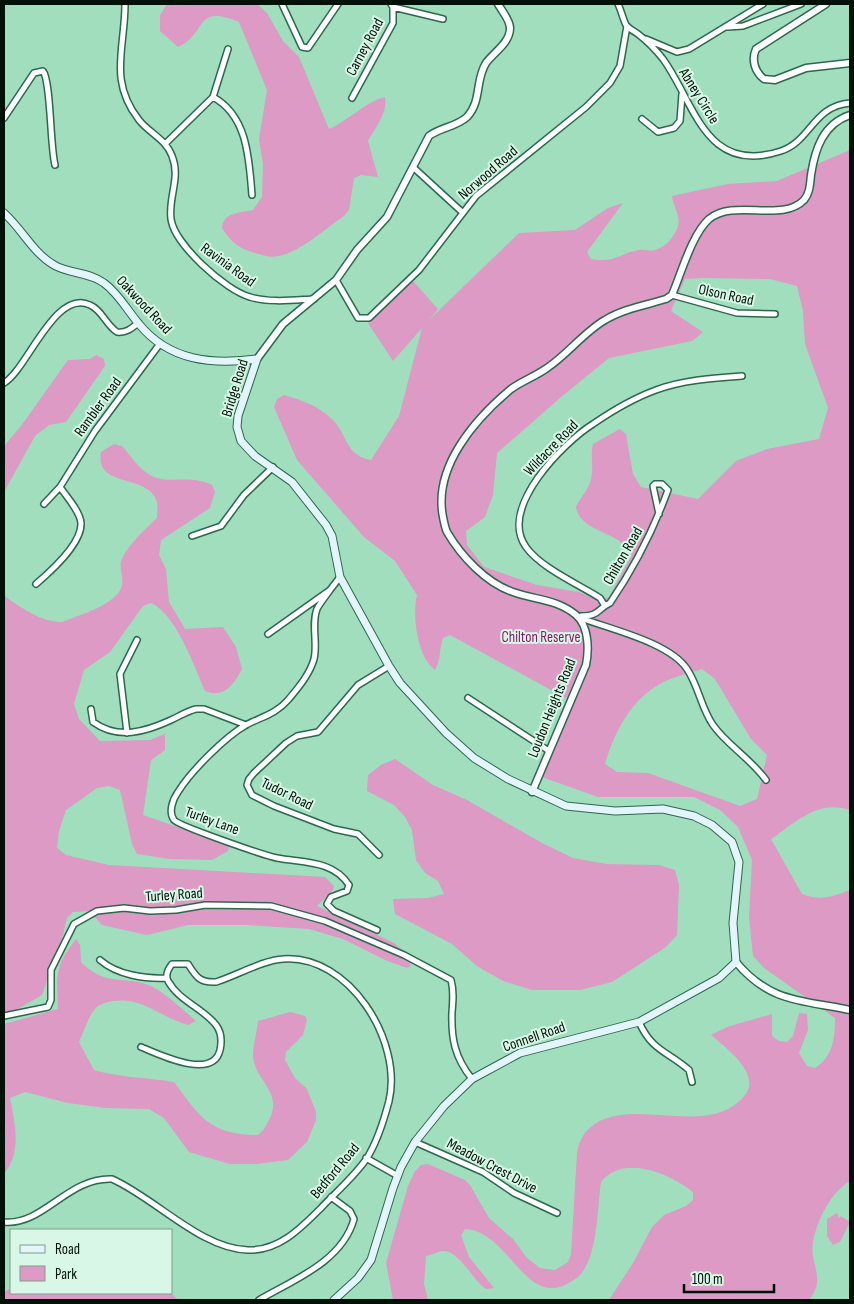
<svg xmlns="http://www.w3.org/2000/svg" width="854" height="1304" font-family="'Sofia Sans Condensed',sans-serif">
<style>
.green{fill:#dc9ac4;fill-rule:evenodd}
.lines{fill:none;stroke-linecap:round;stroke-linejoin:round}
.minor-casing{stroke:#2c684d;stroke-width:8}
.tertiary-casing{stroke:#2c684d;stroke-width:9}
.secondary-casing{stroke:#2c684d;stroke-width:9}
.minor{stroke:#fff;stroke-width:5}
.tertiary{stroke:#fff;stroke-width:6}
.secondary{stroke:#e3f5fb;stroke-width:7}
.labels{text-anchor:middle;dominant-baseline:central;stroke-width:4;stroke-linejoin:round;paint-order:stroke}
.street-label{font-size:15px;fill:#001107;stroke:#d9f7e6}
.park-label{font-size:15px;fill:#88186b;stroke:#d9f7e6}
</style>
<rect width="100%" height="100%" fill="#a0debe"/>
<path class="green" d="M167,4H257L267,13L283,41L299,57L329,129C348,121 365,102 385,97C388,113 375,128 368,141L378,177L361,175L354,178L349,210L344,216C326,228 299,253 278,256C270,258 262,255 255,253C239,249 230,241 222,228C224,212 239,213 253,210L262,197L263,164L259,139L267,90L239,22C194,3 208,33 178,47L160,31V15Z
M850,150V810C818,799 796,822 771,839L802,894C820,901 833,897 850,890V1181C831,1192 817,1220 813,1242C809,1264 827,1278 809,1300H609L633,1263L652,1227L664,1215L686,1206L693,1200V1192C671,1174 623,1153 601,1182C597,1209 598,1259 578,1277C574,1280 569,1283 565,1285C524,1304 508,1231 465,1229L461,1235L469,1257L494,1288L486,1289C473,1281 459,1249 442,1251C437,1252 431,1255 426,1256L424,1284L428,1300H393L386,1263L408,1186L415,1171L421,1165L428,1164L465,1180L470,1185L489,1218L513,1239L527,1258L540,1268L555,1270L568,1262L571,1254L577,1153C580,1132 595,1120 615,1116C655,1107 715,1133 745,1095C762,1074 725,1047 711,1035L727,1027L772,1014V1036L779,1041L787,1042L793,1036L799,1013L807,1014L808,1030L799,1053L807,1066L815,1068C833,1057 835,1038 835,1018L764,968L753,956L749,917L752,860L738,827L720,810L694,797H598L542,777L573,702L450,635L443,638C439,649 441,660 435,670C417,657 412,615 417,595L395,561L364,537L297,460L274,407L277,399L284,395C303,401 317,405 332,419C348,434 344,455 371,460L399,416L422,328L393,361L368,323L413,281L438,309L429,320L519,233L575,230L608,208L623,203L587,252L591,259C617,263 617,254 639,250C644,249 650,252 655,250C666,247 675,236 678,226C681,216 673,206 672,196L728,184L777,181ZM705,278L770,279L797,286L803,311L805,344L828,408L819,439L767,449L736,461L698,499L641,487L633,474L626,434L620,429L593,444C590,456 594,467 591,479C589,490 580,497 576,507C579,526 603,531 618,540C623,544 628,550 632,555L609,597L597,600L579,592L537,585L484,567L467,545L466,531L485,517L493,495L497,453L560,398L609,358L692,341L703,332L671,311L685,279ZM702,669L715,679L751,739L767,755L757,799L740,806L648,773L617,772L605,764C613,736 629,703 655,687C668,678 687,674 702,669Z
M96,355L104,359L105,366L66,422L49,425L35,436L4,492V446L21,426L68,360L90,359Z
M114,444L122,446C132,457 142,474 157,478C177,483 189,475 212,485L215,492L210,508L161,540L159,555L166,569L169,602L185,629L223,627L236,647L242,669C234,684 224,699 205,691C194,666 176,614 151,603L143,606L110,652L84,670L74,704L79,719L100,741L150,740L165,734V750L151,760L143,815L226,844L229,847L228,851L212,860L170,859L137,854L132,844L120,790L109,786L97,788L66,810L59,831L57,848L66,855L109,865L325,877L334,886L333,890L317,906L394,943L405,952L411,966L407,968L385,960L343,939L309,929L248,925H188L147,935L102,925L89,911L73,912L67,918L63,935L42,995L14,1011L4,1013V596C21,607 40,622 62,622C77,616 119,604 122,585C124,577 118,566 122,559C129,543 145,530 157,518C157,513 158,506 157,502C149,473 94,489 101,452Z
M395,759L433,785L467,800L542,843L573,858L606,864L659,865L675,870L679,885L677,935L666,947L612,982L580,990H532L503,981L477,966L452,944L395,914L393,899L428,898L444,894L438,881L425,873L416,860L412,830L405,817L394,805L367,791L368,775L381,765Z
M76,939L80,945L81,962C106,988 125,974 153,987C168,995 183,1010 196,1021L188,1025C169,1020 151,1006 134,1002C123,999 101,1000 94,1010C87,1019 84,1032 79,1042L94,1070C116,1077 150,1078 174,1082C200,1117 210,1135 258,1135C264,1130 266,1126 269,1120C284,1091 254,1081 253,1055C253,1046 257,1032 258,1021L290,1012L305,1016L307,1020L303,1035L286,1052L285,1060L295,1078L307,1089L316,1112V1120L307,1142L288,1160L256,1164H230L189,1152L164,1118L149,1109L106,1108L68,1103L25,1092L10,1098C15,1124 22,1152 4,1174V1024L58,1009C57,976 54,967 76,939Z
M837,1213L839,1218L841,1216L850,1222L840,1242L833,1245L827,1236V1219Z
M11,1288V1293H171L178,1300H4V1292Z"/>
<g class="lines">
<defs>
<path id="minor" d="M125,4C125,49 108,80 139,120C149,133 166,139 172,156C181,178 168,197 171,219C174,244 226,291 250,297C270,303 294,300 314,299
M282,4L302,47L308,48L338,4
M391,4L393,7L443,19
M618,4C621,10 623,19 626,25C629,29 634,31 638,34C647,41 656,50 663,59C695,103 705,176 781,151C811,141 813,106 850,103
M728,27L743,26L801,4
M646,39L677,52L689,49L763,4
M213,97C248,116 249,160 252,195
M352,98L393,23V7
M4,118L34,73L43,71C51,81 50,146 55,165
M642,119L658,132L674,128L680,121L682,94
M165,144L213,97L228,49
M414,168L462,212
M336,280L358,318H369L419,270L476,196L586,107L610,83L620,66L627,26
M672,295L737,313L775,314
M4,383C27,370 55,288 90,305C102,310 106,325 117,332C126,333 131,329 138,323
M44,504L60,487L95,431L159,345
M192,536L221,526L244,495L273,467
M36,584C50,572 82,544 81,523C80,511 66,496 60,487
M330,590C326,596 320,603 317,609C311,624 318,643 314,659C310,674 298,688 288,700C276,714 261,717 246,725C225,737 191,771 178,792C173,799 168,812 174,820C179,826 266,856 277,858C303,863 333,860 349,885L347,891L331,897L327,904L334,911L377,930
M605,606L600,598C578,584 541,568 526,547C498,508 563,443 593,424C612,411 634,398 656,390C682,380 714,378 742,376
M581,616C600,616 597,609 610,603C634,568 653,531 668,490L662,484H655L653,486L659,514
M578,617C609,629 669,642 687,669C699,687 701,708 713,725C727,745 750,758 766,780
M268,634L330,590L340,577
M468,698L549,751
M91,709L93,722C118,740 145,732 171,720C180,716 187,711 196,709H204L246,725
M127,733L120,674L137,640
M379,855L358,834L334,829L274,806L252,795L247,785L249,779L254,773L286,743L297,736L318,732L358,685L389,666
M100,960C117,975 145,979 167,978
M4,1016L48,1007L51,1000V970L74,924L97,911L124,908L150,911L176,910L205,905L271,906L325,921L404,955L451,980C454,991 453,1001 452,1012C451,1039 455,1058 472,1079
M639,1022C652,1051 667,1051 689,1070L692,1082
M415,1142L483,1172L514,1193L557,1213
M366,1158L398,1176
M4,1222C43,1226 68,1177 112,1179C155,1198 201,1249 248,1250C279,1251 301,1228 321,1208C336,1192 355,1176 367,1158C377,1142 384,1120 389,1101C403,1041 349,954 283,959C263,960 236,976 216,982C200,983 196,977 188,964H172C168,969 165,975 168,981C179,1001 203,1008 216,1025C222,1033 222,1041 220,1050C213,1081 158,1054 141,1047
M259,1300C293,1280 342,1262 354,1219L350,1211L331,1197"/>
<path id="tertiary" d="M826,4L756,49C751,60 755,72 764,79L775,80L806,68L850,63
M257,359L283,324L336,280L357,250L387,217L429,136C441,127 456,127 467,117C482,101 475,80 486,63C494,52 510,43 510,28C510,20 502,11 498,4
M532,792L586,665C589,650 589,626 576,615C557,599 535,600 513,592C486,583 461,556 447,532C445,528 444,522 443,517C433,467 475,419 511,389C522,381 536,376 547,368C568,354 584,332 605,320C623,309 646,305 666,299L672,295C681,274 692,234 709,219C734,198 782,223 804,200C810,193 810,184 811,175C815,149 823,124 850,115
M736,962C770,1003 802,1000 850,1010"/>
<path id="secondary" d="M4,213C22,229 33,253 54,265C69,274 90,272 104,283C119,294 127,310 139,324C169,361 212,365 257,359L238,416L237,427L241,441L255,456L292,482L326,525L332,536L340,577L389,666L400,683L446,733L474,758L508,779L566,806L615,811L663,809L694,816L712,825L732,842L739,862L733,923L736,962L719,978L639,1022L520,1053L472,1079L444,1106L415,1142L401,1167L393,1188L371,1260L358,1278L334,1300"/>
</defs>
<use href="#minor" class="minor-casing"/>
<use href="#tertiary" class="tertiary-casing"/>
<use href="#secondary" class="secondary-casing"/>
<use href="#minor" class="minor"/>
<use href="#tertiary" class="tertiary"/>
<use href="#secondary" class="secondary"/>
</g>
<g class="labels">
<g class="street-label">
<text transform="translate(365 47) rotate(-62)">Carney Road</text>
<text transform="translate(699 96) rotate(58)">Abney Circle</text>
<text transform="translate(488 173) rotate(-41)">Norwood Road</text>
<text transform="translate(228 265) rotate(36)">Ravinia Road</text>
<text transform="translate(726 295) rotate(12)">Olson Road</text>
<text transform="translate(144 305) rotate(47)">Oakwood Road</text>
<text transform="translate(235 388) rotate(-73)">Bridge Road</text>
<text transform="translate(98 407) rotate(-54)">Rambler Road</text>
<text transform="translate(551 448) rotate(-46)">Wildacre Road</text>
<text transform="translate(623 556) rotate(-60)">Chilton Road</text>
<text transform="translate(552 708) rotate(-68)">Loudon Heights Road</text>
<text transform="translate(287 794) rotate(26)">Tudor Road</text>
<text transform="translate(212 821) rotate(20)">Turley Lane</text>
<text transform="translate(174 895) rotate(-4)">Turley Road</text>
<text transform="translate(534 1037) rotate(-19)">Connell Road</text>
<text transform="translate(492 1166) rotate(28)">Meadow Crest Drive</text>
<text transform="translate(335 1171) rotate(-50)">Bedford Road</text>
</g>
<g class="park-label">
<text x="541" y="637">Chilton Reserve</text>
</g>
</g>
<rect width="854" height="1304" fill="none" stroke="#001107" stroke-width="10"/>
<rect x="10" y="1229" width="162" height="65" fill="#d9f7e6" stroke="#829b8d"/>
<rect x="20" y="1245" width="25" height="8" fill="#e3f5fb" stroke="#829b8d"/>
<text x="55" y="1254" font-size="15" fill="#001107">Road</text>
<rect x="20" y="1266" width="25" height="15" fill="#dc9ac4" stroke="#829b8d"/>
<text x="55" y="1279" font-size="15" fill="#001107">Park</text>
<path d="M684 1284v8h90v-8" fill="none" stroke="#001107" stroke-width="2.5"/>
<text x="692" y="1284" font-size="15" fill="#001107" stroke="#d9f7e6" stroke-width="4" paint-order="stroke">100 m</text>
</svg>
